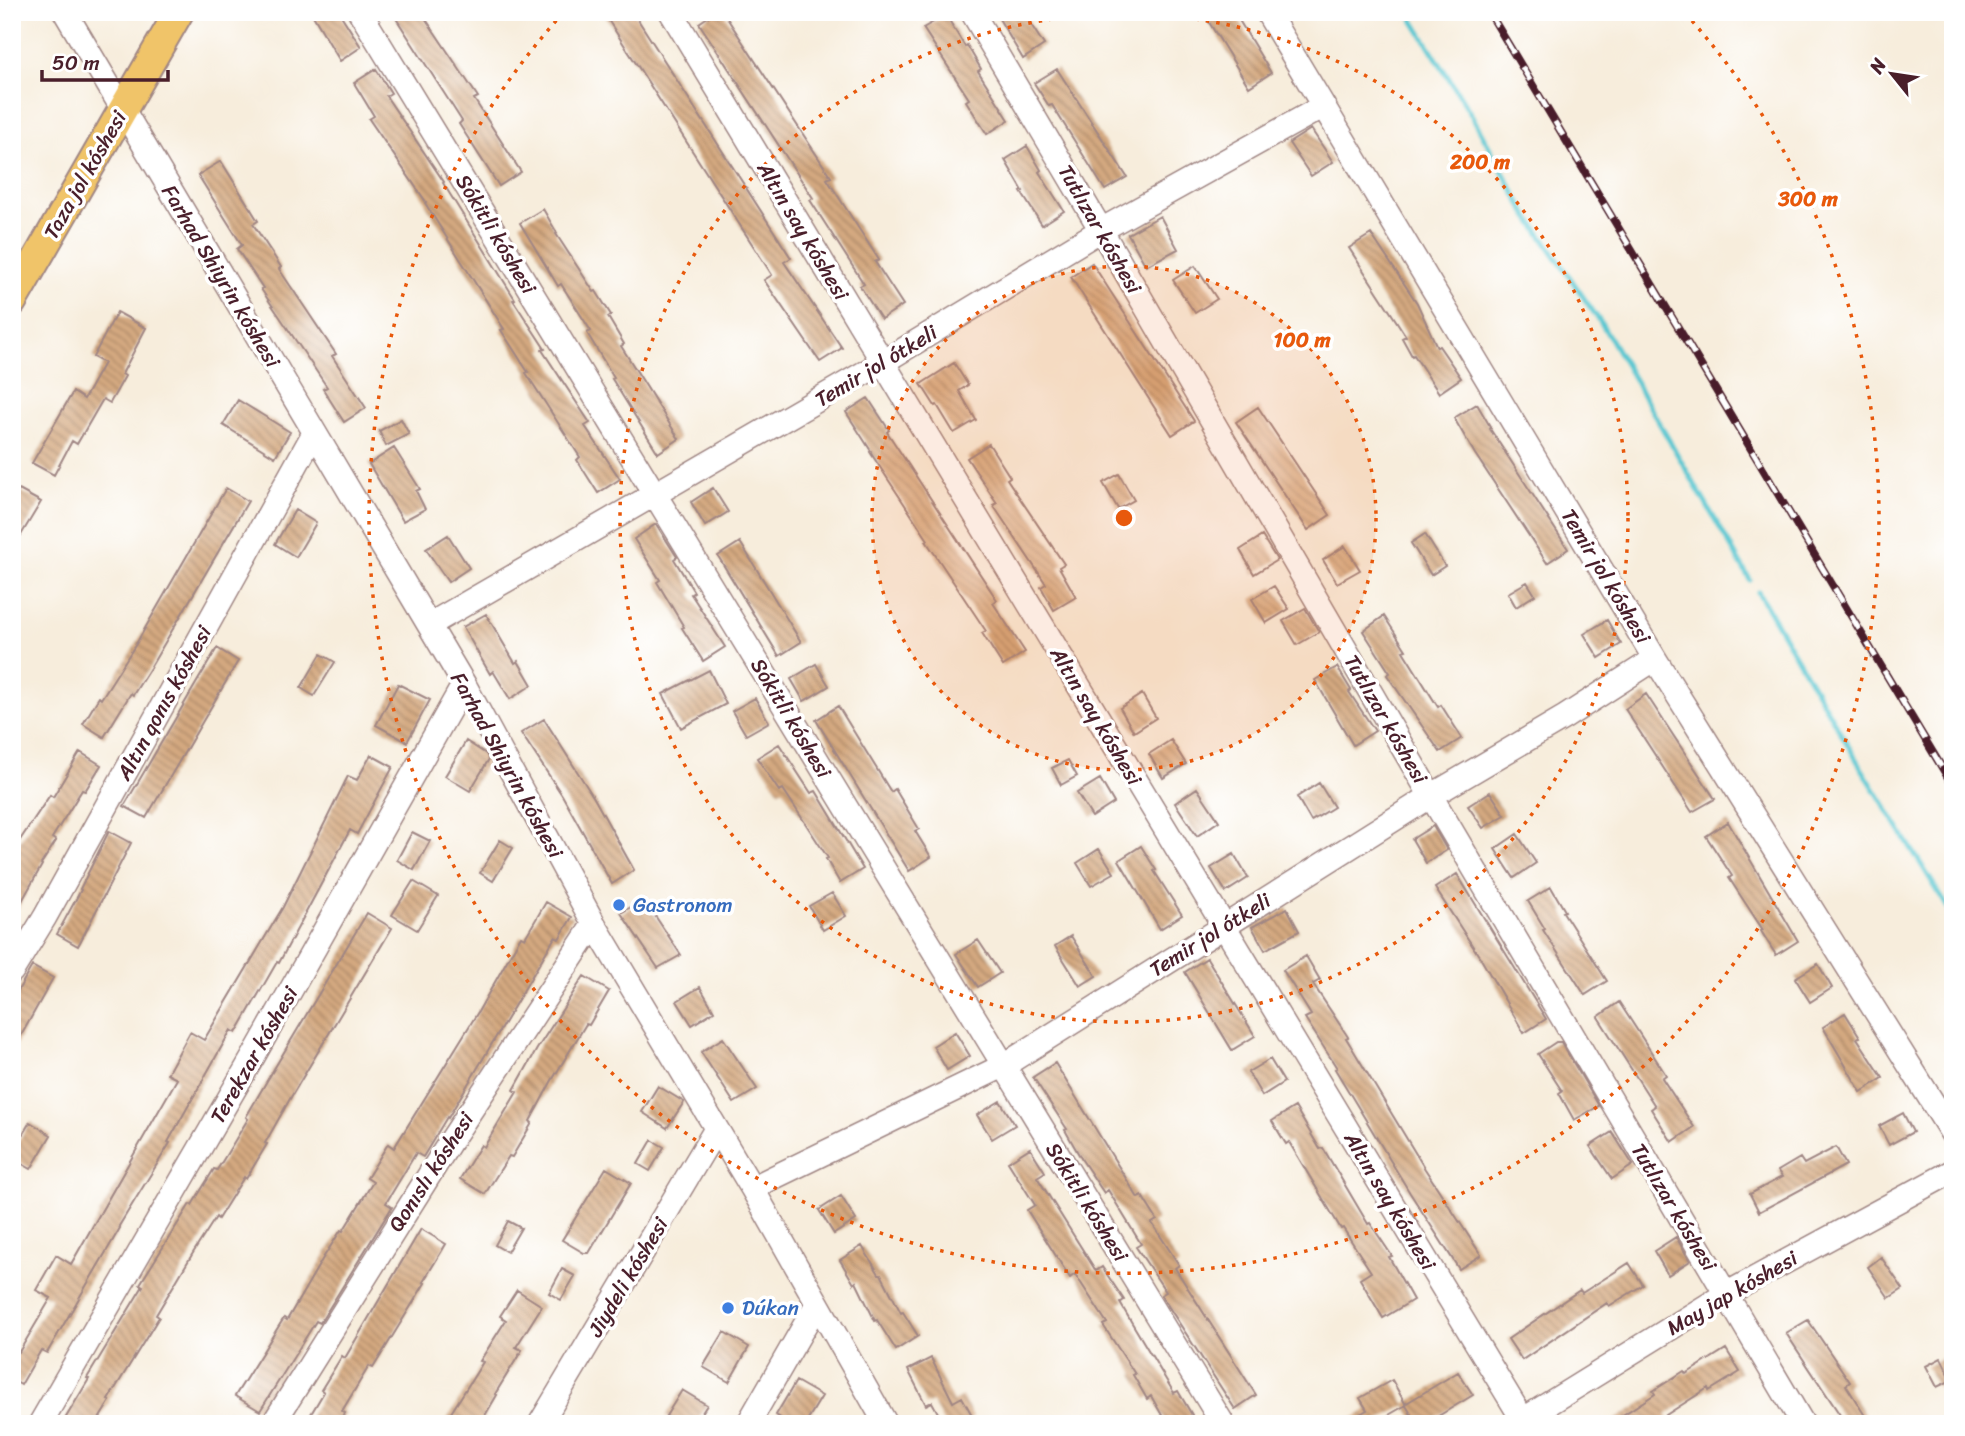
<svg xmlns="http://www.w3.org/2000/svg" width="1965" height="1436" font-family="Sriracha,sans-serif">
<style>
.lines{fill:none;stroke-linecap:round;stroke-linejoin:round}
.stream{stroke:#5ac7d1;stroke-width:5}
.building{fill:url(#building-back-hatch)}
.minor-casing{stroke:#a08684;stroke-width:26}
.major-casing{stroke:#a08684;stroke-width:32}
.minor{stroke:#fff;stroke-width:23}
.major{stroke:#f0c469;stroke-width:28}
.rail-casing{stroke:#4a1f2b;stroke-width:8}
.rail{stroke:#fff;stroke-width:5;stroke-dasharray:16;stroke-linecap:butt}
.ring{fill:none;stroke:#e8590c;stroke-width:3.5;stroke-dasharray:3.5 7}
.shop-dot{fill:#3f7fe0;stroke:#fff;stroke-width:2.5}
.labels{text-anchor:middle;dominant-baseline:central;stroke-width:7;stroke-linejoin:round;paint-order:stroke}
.street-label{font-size:21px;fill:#4a1f2b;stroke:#fff}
.shop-label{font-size:21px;fill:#366cbe;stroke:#fff;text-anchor:start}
.centre{fill:#e8590c;stroke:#fff;stroke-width:3.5}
.ring-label{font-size:21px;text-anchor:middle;font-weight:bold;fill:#e8590c;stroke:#fff;stroke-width:7;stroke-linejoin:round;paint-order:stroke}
</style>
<defs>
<pattern id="building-back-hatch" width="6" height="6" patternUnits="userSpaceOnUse" patternTransform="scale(1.75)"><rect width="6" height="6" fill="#d4a980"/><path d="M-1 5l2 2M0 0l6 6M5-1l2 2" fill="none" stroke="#ae8969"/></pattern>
</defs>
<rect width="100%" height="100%" fill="#fff"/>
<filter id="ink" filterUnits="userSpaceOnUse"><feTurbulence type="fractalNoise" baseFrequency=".0143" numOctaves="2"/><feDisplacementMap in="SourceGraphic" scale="14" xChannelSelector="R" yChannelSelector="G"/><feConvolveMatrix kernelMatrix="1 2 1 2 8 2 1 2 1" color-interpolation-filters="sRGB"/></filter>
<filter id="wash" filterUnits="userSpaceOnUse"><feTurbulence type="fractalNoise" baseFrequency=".00686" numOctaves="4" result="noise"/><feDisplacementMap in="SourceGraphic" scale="28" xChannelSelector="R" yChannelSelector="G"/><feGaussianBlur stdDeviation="1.57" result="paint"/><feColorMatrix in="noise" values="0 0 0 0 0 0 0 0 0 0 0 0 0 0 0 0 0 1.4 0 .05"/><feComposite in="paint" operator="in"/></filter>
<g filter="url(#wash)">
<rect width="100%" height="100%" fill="#f7eddc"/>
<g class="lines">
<path class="stream" d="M1408,12L1471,114L1524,210L1603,326L1750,580
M1758,592L1859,764L1953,916"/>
</g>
<g id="blocks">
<path class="building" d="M311,12H339L361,47L340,61Z
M392,12H421L478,97L474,99L521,172L499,186L459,124L462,121Z
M603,12H633L791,258L784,262L842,348L820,362L764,280L772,275Z
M715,12H723L831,177L827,179L879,260L875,262L903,305L881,319L860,286L864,284L810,200L813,198L699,23Z
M995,12H1023L1044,45L1023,59Z
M1217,12H1234L1271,73L1249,87L1207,19Z
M946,15L965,47L967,45L981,69L978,71L1009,120L987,134L966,101L969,99L923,28Z
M376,69L391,93L386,96L444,182L443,183L515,299L513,300L545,349L542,350L590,423L585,426L620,479L598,493L577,460L580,457L526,373L528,372L501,330L504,329L425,203L426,202L369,119L374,116L354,83Z
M1057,69L1127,177L1105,190L1052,105L1049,106L1034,83Z
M1311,129L1333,162L1311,176L1289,143Z
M1027,146L1041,170L1039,172L1064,211L1042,225L1021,192L1023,191L1005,160Z
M221,161L258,221L253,224L281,267L279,269L336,354L332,356L366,408L344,422L323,389L327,387L261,289L263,288L237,249L242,245L198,175Z
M543,209L557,233L556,234L594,292L596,291L611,315L608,317L624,344L621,346L679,439L658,453L612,379L614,378L587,333L591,331L561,284L558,286L520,223Z
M1160,216L1178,249L1146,266L1128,234Z
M1371,234L1417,303L1437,347L1439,346L1461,378L1439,393L1414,355L1412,356L1402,338L1406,336L1349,248Z
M1092,263L1194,421L1172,435L1071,277Z
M1195,266L1217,299L1195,313L1173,280Z
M117,312L146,328L122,374L125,376L110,403L103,399L77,444L72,441L54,475L32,463L73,392L84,399L104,363L93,357Z
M954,363L968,385L959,391L976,420L954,433L937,405L935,406L921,384Z
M868,398L889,430L887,432L997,600L993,603L1025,652L1003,666L982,633L986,631L926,541L928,540L870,452L871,451L846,412Z
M238,400L290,432L275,457L223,425Z
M1477,404L1491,428L1490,429L1568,549L1547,563L1475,454L1454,418Z
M1258,407L1330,515L1308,530L1236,422Z
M401,419L409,434L386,446L379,431Z
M989,444L1010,477L1007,479L1064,564L1059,567L1076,597L1054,610L1041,587L1046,584L993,505L997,503L967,458Z
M394,448L420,489L416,491L425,509L403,521L369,464Z
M1119,474L1134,500L1118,509L1103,483Z
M226,488L248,501L150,668L133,695L131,693L104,737L83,724L99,697L101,699L136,644Z
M713,488L728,512L705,526L691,502Z
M19,490L41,502L12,550V501Z
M295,510L316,523L296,557L275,544Z
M656,524L677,557L674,559L694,592L691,594L725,647L703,661L682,628L684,627L657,582L660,580L634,539Z
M1425,534L1445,566L1431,575L1411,543Z
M448,535L469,568L448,582L426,549Z
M1262,536L1277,560L1254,574L1240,550Z
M740,542L801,642L779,656L718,556Z
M1345,546L1360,570L1337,583L1323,560Z
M1527,582L1535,595L1516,607L1508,593Z
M1274,586L1289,609L1266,623L1252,599Z
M1305,608L1319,632L1297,645L1283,621Z
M486,614L515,663L518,661L532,685L510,699L493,671L490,674L463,627Z
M1384,616L1406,650L1403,651L1438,707L1441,705L1462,738L1440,752L1387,675L1390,673L1363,631Z
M1607,620L1621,644L1599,658L1584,634Z
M217,648L238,661L146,818L124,806Z
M321,654L335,662L314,696L301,688Z
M816,664L829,686L804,701L791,679Z
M1337,667L1351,690L1349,692L1375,731L1353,745L1315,680Z
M709,670L726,704L681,728L663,694Z
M398,684L430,700L407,742L376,725Z
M1142,694L1156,718L1134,732L1120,708Z
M1646,694L1715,799L1692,812L1625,709Z
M755,698L769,722L746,735L732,711Z
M838,706L891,792L895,789L919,829L915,831L931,857L909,871L816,720Z
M544,719L594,798L634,870L612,884L562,795L521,733Z
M1171,740L1186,764L1163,778L1149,754Z
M466,741L486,754L489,759L470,791L445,776Z
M779,744L811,793L816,791L863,869L840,883L826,859L828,858L783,789L779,791L757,758Z
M80,752L101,765L85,791L82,790L52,838L56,841L41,864L42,865L12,919V852L50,795L53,797Z
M371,755L393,767L357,834L350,830L279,963L277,962L236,1033L231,1030L168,1142L170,1143L119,1226L120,1228L47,1353L41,1350L21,1385L12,1380V1348L19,1352L51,1298L36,1290L56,1255L71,1264L177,1079L167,1074L190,1032L204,1040L283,907L348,776L357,780Z
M1068,760L1077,776L1061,785L1052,768Z
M1100,779L1114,803L1092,817L1077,793Z
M1319,783L1334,807L1311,821L1297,797Z
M1197,788L1219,821L1197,836L1175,803Z
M1490,792L1505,815L1483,828L1468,806Z
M1728,822L1798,941L1776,955L1761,931L1763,930L1729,878L1732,876L1706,836Z
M1433,826L1447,850L1426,863L1412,839Z
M109,831L131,843L78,946L57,934L81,890L80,889Z
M412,832L430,841L414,870L397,860Z
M1517,834L1536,863L1514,878L1495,849Z
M500,840L513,848L493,881L480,873Z
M1141,846L1156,870L1154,871L1182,915L1160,929L1119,860Z
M1099,849L1114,873L1091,886L1077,863Z
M1234,854L1248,878L1226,892L1211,868Z
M1457,874L1546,1019L1524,1033L1481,959L1435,888Z
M413,881L438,896L417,930L392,915Z
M1551,887L1565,911L1563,912L1607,981L1585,995L1543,930L1545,929L1528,901Z
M832,893L846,916L823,930L809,906Z
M644,899L681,955L658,968L621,913Z
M546,902L572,917L559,939L555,937L448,1118L447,1117L423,1157L416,1153L386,1203L392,1207L320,1323L316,1321L260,1411L235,1396L284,1318L287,1320L323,1258L341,1230L343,1231L373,1182L367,1178L388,1144L394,1148L478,1012L521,936L525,938Z
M1287,908L1299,931L1265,950L1252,927Z
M367,913L392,928L291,1097L265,1143L267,1144L246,1179L244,1177L218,1219L216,1217L193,1253L156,1315L159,1317L108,1400L110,1401L96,1424H62L89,1379L87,1378L143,1286L140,1284L190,1204L192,1205L214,1169L217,1170L248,1119L246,1117L268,1079Z
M1071,936L1096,976L1080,986L1055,946Z
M978,940L1000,973L978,987L956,954Z
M1306,956L1320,980L1313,984L1348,1037L1346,1038L1425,1169L1481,1255L1459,1269L1410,1193L1335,1069L1337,1068L1305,1018L1311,1015L1283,970Z
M1207,958L1255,1036L1232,1050L1185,972Z
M1818,964L1832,988L1810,1002L1795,978Z
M32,966L53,978L12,1052V1001Z
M584,976L609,991L589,1025L586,1024L551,1082L530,1121L532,1123L512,1157L509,1156L485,1194L460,1179L481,1145L484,1147L517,1092L514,1090L537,1049Z
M700,987L714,1011L692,1025L677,1001Z
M1619,1002L1666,1075L1662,1078L1694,1127L1672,1142L1651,1109L1655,1106L1598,1017Z
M1845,1013L1860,1037L1857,1038L1883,1078L1861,1092L1823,1027Z
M955,1032L970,1056L947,1070L933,1046Z
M723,1038L757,1089L734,1103L701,1052Z
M1556,1042H1561L1599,1106L1574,1120L1559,1093L1562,1091L1538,1054Z
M1270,1059L1284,1082L1262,1096L1248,1072Z
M1055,1063L1138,1198L1142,1196L1157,1220L1152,1223L1179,1265L1175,1268L1256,1395L1235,1409L1161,1295L1166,1292L1136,1247L1141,1244L1108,1190L1104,1193L1082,1160L1065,1130L1067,1129L1033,1077Z
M658,1086L684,1102L667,1128L642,1112Z
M1000,1101L1015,1125L992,1139L977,1115Z
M1295,1107L1320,1149L1323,1148L1368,1224L1370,1223L1392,1256L1389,1257L1413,1300L1383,1318L1360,1279L1371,1272L1343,1228L1341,1229L1289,1142L1286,1144L1272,1121Z
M1903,1113L1913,1132L1889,1145L1879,1126Z
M30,1122L51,1135L31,1169L12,1158V1152Z
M1612,1132L1633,1165L1612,1179L1590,1146Z
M652,1140L664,1147L650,1171L638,1164Z
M1836,1147L1846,1165L1759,1212L1750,1194L1782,1177L1778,1171L1800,1158L1804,1164Z
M1030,1148L1045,1172L1037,1177L1096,1271L1102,1267L1124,1300L1120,1303L1174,1393L1178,1391L1192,1415L1177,1424H1167L1151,1396L1147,1399L1133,1375L1135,1374L1103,1325L1107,1323L1075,1274L1070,1278L1027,1210L1035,1205L1008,1162Z
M606,1168L631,1183L589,1253H584L562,1240Z
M841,1196L856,1220L834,1234L819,1210Z
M508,1221L521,1228L507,1252L495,1245Z
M421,1229L446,1244L423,1282L425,1283L373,1368L369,1366L342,1411L345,1413L338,1424H305L324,1392L321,1390L342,1356L345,1358Z
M1676,1237L1690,1261L1668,1275L1654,1251Z
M862,1246L879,1274H881L901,1313L903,1312L918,1336L896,1350L877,1320L875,1321L856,1282L854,1284L840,1260Z
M1881,1257L1903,1289L1889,1298L1868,1267Z
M1629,1263L1643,1285L1609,1306L1607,1303L1522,1360L1508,1339L1580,1290L1582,1293Z
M562,1269L575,1276L561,1300L549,1293Z
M517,1290L542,1306L516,1347L522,1350L495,1394L497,1395L480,1424H444L483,1362L480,1361L506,1320L500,1316Z
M1808,1320L1850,1382L1846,1385L1870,1424H1826L1840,1415L1786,1333Z
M724,1332L749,1347L729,1382L703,1367Z
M1726,1349L1740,1372L1709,1391L1708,1388L1666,1415L1668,1418L1659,1424H1609L1655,1394L1653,1391L1684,1371L1686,1374Z
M931,1358L953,1402L962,1397L973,1417L963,1424H944L932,1402L926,1405L908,1370Z
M1941,1358L1952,1380L1937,1387L1926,1366Z
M1458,1372L1473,1395L1425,1424H1417L1405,1404Z
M1392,1380L1406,1405L1373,1424H1343L1367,1410L1360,1398Z
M796,1381L822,1396L805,1424H790L776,1415Z
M682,1390L707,1405L695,1424H679L666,1416Z"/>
</g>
</g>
<g filter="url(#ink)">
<use href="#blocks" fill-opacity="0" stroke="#a08684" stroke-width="2"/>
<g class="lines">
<defs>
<path id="minor" d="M65,12L464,684L594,924L752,1188L886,1424
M360,12L1223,1424
M671,12L1523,1420
M972,12L1101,230L1431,796L1803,1424
M1267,12L1655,659L1953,1135
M429,625L883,362L1101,230L1322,107
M12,971L45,917L314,433
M752,1188L1003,1066L1431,796L1565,717L1655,659
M40,1424L253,1057L464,684
M273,1424L450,1142L594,924
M540,1424L716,1129
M748,1424L817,1304
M1516,1424L1726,1294L1953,1171"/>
<path id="major" d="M12,302L179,12"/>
</defs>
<use href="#minor" class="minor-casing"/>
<use href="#major" class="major-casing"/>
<use href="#minor" class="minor"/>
<use href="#major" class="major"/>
<defs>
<path id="rail" d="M1489,12L1953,786"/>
</defs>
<use href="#rail" class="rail-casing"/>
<use href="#rail" class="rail"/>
</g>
</g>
<circle cx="1124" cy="518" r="252" fill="#e8590c" fill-opacity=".12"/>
<g class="ring">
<circle cx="1124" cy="518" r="252"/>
<circle cx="1124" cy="518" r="504"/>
<path d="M1685 13A755 755 0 1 1 563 13"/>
</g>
<g class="shop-dot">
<circle cx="619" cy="905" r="7"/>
<circle cx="728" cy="1308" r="7"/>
</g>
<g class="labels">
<g class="street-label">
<text transform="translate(85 175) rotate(-60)">Taza jol kóshesi</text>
<text transform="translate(1100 229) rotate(60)">Tutlızar kóshesi</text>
<text transform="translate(803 231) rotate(59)">Altın say kóshesi</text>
<text transform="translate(496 234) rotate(59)">Sókitli kóshesi</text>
<text transform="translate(221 276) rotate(59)">Farhad Shiyrin kóshesi</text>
<text transform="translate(876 366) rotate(-31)">Temir jol ótkeli</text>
<text transform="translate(1606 576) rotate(59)">Temir jol kóshesi</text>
<text transform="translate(164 703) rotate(-61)">Altın qonıs kóshesi</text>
<text transform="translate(1096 716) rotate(59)">Altın say kóshesi</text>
<text transform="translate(791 718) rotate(59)">Sókitli kóshesi</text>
<text transform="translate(1386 719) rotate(60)">Tutlızar kóshesi</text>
<text transform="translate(507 765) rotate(61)">Farhad Shiyrin kóshesi</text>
<text transform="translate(1210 935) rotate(-32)">Temir jol ótkeli</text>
<text transform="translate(254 1055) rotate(-60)">Terekzar kóshesi</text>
<text transform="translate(431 1172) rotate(-57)">Qonıslı kóshesi</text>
<text transform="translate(1390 1201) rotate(59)">Altın say kóshesi</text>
<text transform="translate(1087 1202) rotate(58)">Sókitli kóshesi</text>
<text transform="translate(1674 1207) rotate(59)">Tutlızar kóshesi</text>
<text transform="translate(628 1277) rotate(-59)">Jiydeli kóshesi</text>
<text transform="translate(1732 1293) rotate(-30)">May jap kóshesi</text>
</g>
<g class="shop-label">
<text x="633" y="905">Gastronom</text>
<text x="742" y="1308">Dúkan</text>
</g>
</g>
<circle cx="1124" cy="518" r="10" class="centre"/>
<g class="ring-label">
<text x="1480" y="169">200 m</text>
<text x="1808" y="206">300 m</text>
<text x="1302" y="347">100 m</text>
</g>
<rect width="1965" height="1436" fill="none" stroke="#fff" stroke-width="42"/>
<g transform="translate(1892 74) rotate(300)" stroke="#ffffff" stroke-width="5" paint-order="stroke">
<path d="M0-5L12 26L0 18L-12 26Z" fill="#4a1f2b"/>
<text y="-10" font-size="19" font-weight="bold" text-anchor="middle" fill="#4a1f2b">N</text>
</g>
<path d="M42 70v10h126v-10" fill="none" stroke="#4a1f2b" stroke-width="3.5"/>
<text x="52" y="70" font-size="21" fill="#4a1f2b" stroke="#ffffff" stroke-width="5" paint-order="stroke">50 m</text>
</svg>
